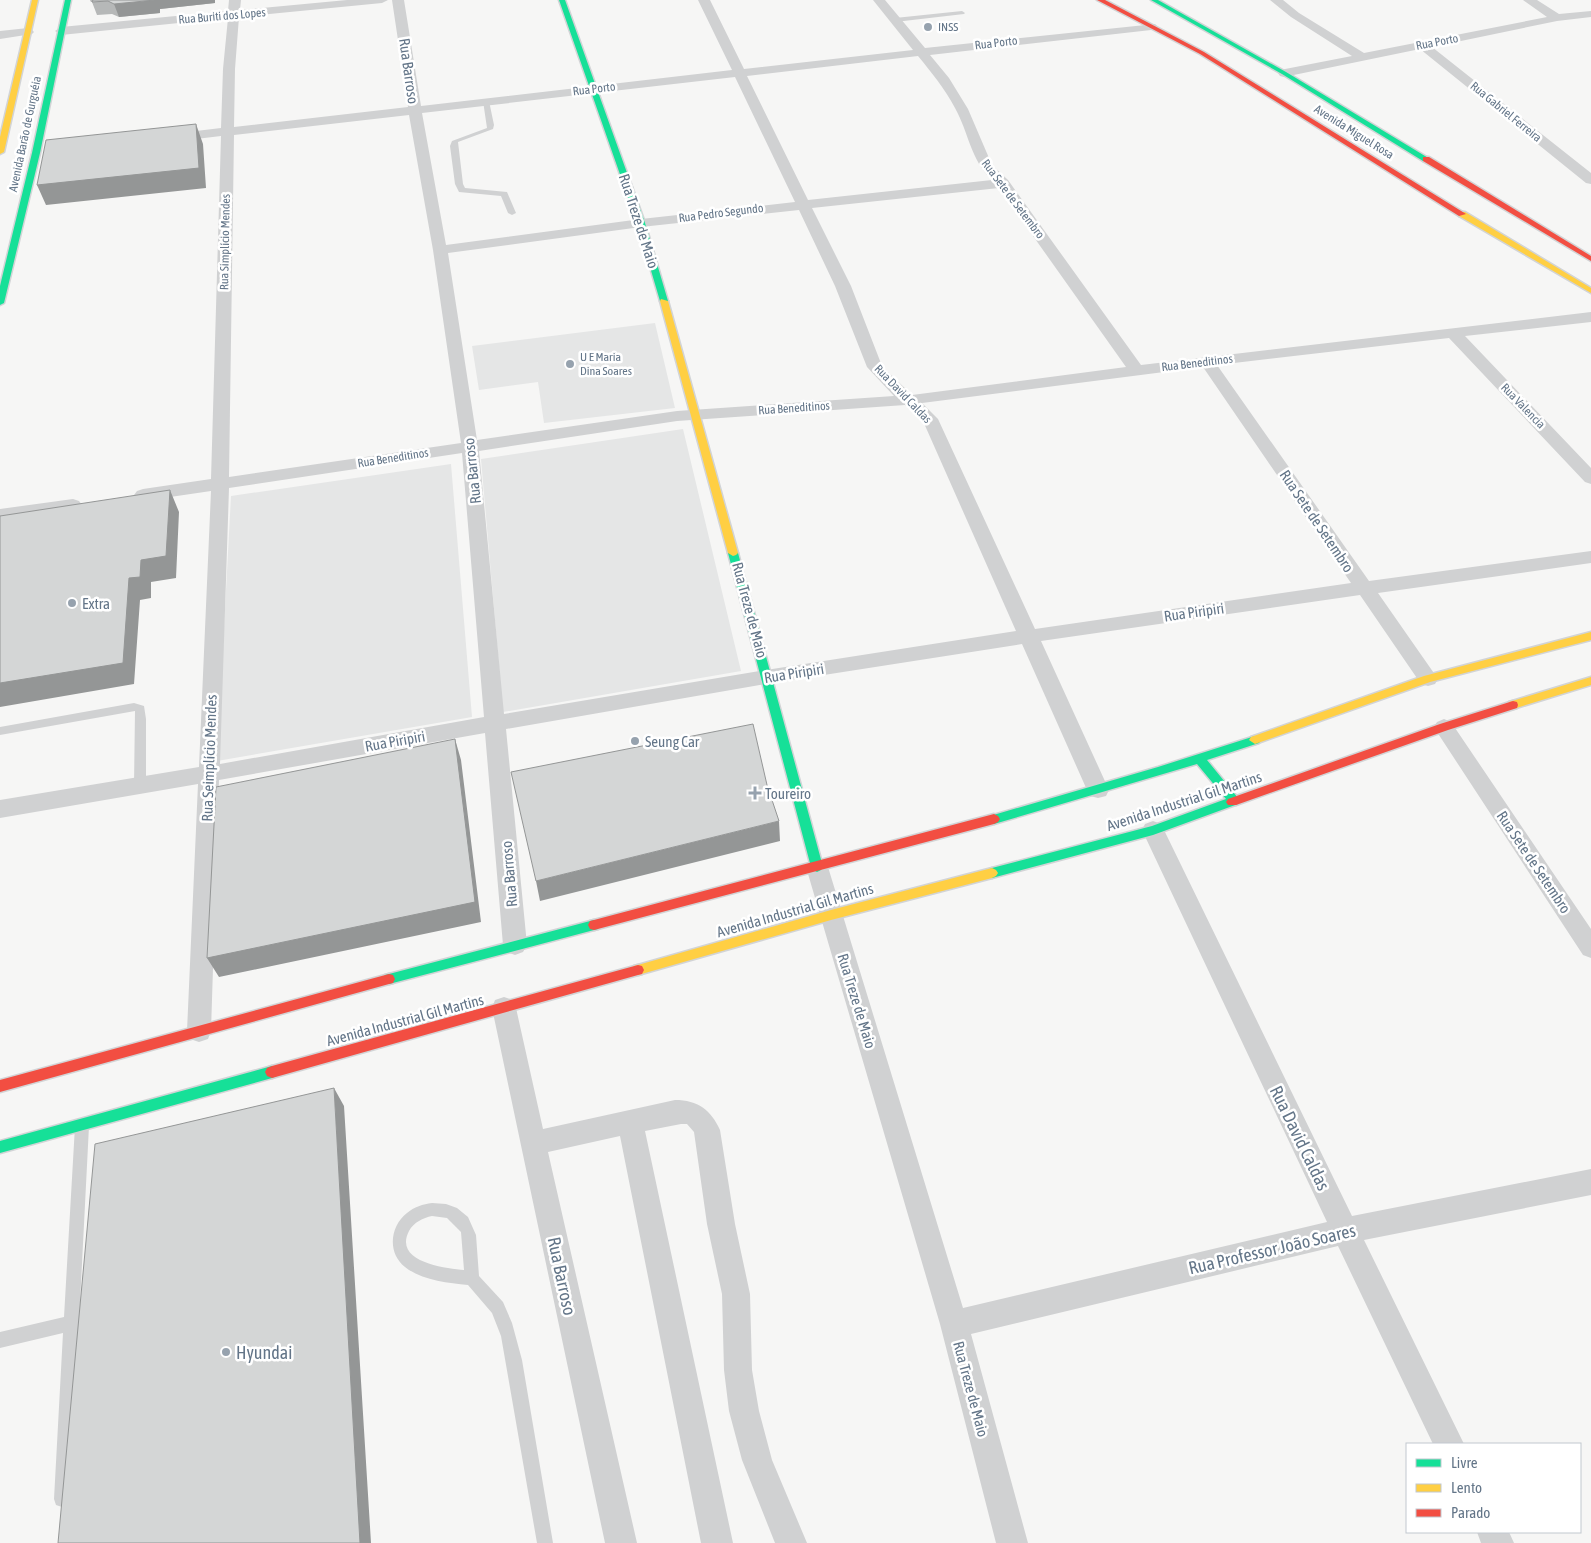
<svg xmlns="http://www.w3.org/2000/svg" width="1591" height="1543" font-family="'Asap Condensed',sans-serif">
<style>
.built{fill:#e5e6e6}
.lines{fill:none;stroke-linecap:round;stroke-linejoin:round}
.fast-casing{stroke:#d2d4d6;stroke-width:3}
.slow-casing{stroke:#d2d4d6;stroke-width:3}
.jam-casing{stroke:#d2d4d6;stroke-width:3}
.lane{fill:#d0d1d2;fill-rule:evenodd}
.street{fill:#d0d1d2;fill-rule:evenodd}
.fast{fill:#16e098;fill-rule:evenodd}
.slow{fill:#ffcf43;fill-rule:evenodd}
.jam{fill:#f24e42;fill-rule:evenodd}
.wall{fill:#b6b8b8}
.shaded-wall{fill:#949696}
.building{fill:#d4d6d6;stroke:#949696}
.poi-dot{fill:#96a2ae;stroke:#fff;stroke-width:2}
.labels{text-anchor:middle;dominant-baseline:central;stroke-width:5;stroke-linejoin:round;paint-order:stroke}
.far-street-label{font-size:12px;fill:#637588;stroke:#fff}
.far-poi-label{font-size:12px;fill:#637588;stroke:#fff;text-anchor:start}
.street-label{font-size:15px;fill:#637588;stroke:#fff}
.poi-label{font-size:15px;fill:#637588;stroke:#fff;text-anchor:start}
.near-street-label{font-size:18px;fill:#637588;stroke:#fff}
.near-poi-label{font-size:18px;fill:#637588;stroke:#fff;text-anchor:start}
</style>
<rect width="100%" height="100%" fill="#f6f6f5"/>
<path class="built" d="M655,323L675,408L544,423L538,382L479,390L472,346Z
M683,429L741,671L503,712L481,459Z
M451,464L472,717L217,761L231,496Z"/>
<g class="lines">
<defs>
<path id="fast" d="M65,0H71L40,153L4,303L0,305V286L32,153Z
M559,0H565L645,223L668,301L667,303L660,301L637,223Z
M1151,0H1158L1286,72L1430,159L1423,161L1282,74Z
M733,550L738,553L823,867L821,870L817,872L813,870L811,867L728,553Z
M1255,736L1261,740L1259,743L1207,760L1238,798L1240,801L1238,804L1153,835L992,878L988,876L986,873L988,870L992,868L1152,826L1226,799L1197,764L994,824L990,822L988,819L990,816L1158,767Z
M594,920L598,921L600,925L598,929L594,930L389,984L385,983L383,979L385,975L389,974Z
M272,1066L277,1068L279,1072L277,1076L272,1078L0,1153V1141Z"/>
<path id="slow" d="M32,0H38L4,152L0,154V137Z
M1459,212H1465L1591,288V293L1459,216Z
M661,299L668,301L738,553L736,555L733,556L728,553L660,301Z
M1591,632V640L1430,682L1255,744L1249,740L1251,737L1424,676Z
M1591,677V685L1513,709L1508,705L1509,702Z
M992,868L996,870L998,873L996,876L992,878L831,920L638,975L634,974L632,970L634,966L638,965L831,910Z"/>
<path id="jam" d="M1097,0H1105L1204,52L1466,214L1459,216L1200,54Z
M1423,157H1429L1591,256V261L1423,161Z
M1513,701L1517,702L1518,705L1517,708L1448,730L1236,805H1228L1226,802L1228,799L1440,724Z
M994,814L998,816L1000,819L998,822L994,824L594,930L590,929L588,925L590,921L594,920Z
M638,965L642,966L644,970L642,974L638,975L272,1078L267,1076L265,1072L267,1068L272,1066Z
M389,974L393,975L395,979L393,983L389,984L0,1092V1080Z"/>
</defs>
<use href="#fast" class="fast-casing"/>
<use href="#slow" class="slow-casing"/>
<use href="#jam" class="jam-casing"/>
<path class="lane" d="M962,11L965,13L964,14L895,22L892,20L895,18Z
M486,99L489,101L494,125L493,129L458,142L463,184L465,188L507,192L516,213L512,215L508,213L501,196L459,192L455,184L450,146L452,141L487,128L483,101Z
M134,703L144,706L146,719V786L144,789H136L134,786L135,711L0,735V727Z
M82,1120L87,1122L89,1126L70,1499L68,1505L62,1507L56,1505L54,1499L63,1333L0,1348V1332L64,1317L75,1126L77,1122Z
M432,1203L446,1204L457,1208L468,1217L476,1235L479,1276L503,1302L512,1323L522,1360L553,1543H537L501,1336L492,1313L468,1285C447,1283 421,1280 405,1267C387,1253 390,1226 407,1213C414,1207 423,1204 432,1203ZM432,1216L447,1218L461,1232L464,1270C445,1268 393,1262 409,1231C414,1222 423,1218 432,1216Z"/>
<path class="street" d="M229,0H241L240,10L347,0H388L382,3L239,17L235,69L234,127L408,107L392,0H404L421,106L732,70L698,0H710L744,69L913,50L873,0H885L925,48L1155,24L1157,26L1151,30L930,55L949,78L968,109L992,165L1008,180L1141,365L1591,312V322L1465,336L1591,468V484L1585,482L1449,338L1217,365L1369,581L1591,551V563L1378,593L1438,679L1435,684L1428,686L1421,684L1360,595L1041,641L1109,790L1106,796L1098,798L1090,796L1087,790L1022,644L766,684L506,729L527,945L523,952L515,955L507,952L503,945L485,733L219,780L211,1031L208,1039L199,1042L190,1039L187,1031L198,784L0,818V800L199,767L211,491L143,501L137,499L134,495L137,491L143,489L211,479L221,136L171,142L164,138L171,134L221,128L223,69L228,18L61,35L55,31L61,27L228,11ZM918,56C932,73 945,89 955,108C969,133 970,159 992,180L808,200L747,76ZM735,77L795,202L641,219L446,245L422,113ZM409,115L433,250L461,443L229,477L234,135ZM999,188L1126,367L912,395L882,366L851,286L812,208ZM799,210L835,286L867,367L894,396L677,411L477,440L448,253L641,227ZM1203,367L1351,583L1035,629L938,419L922,403ZM905,405L923,421L1016,631L766,670L504,714L479,451L677,421ZM462,453L484,717L220,764L229,488Z
M1270,0H1283L1299,13L1364,53L1547,17L1523,0H1537L1559,14L1591,11V17L1557,21L1432,47L1591,173V184L1586,183L1420,49L1284,77L1280,76L1278,73L1280,70L1352,56L1291,17Z
M28,28L32,30L34,32L32,34L0,39V31Z
M73,499L79,501L82,505L79,509L0,521V509Z
M1444,719L1451,722L1591,929V958L1583,955L1437,732L1434,727L1437,722Z
M1153,821L1161,824L1164,830L1352,1216L1591,1169V1195L1364,1240L1464,1444H1433L1338,1246L971,1334L1028,1543H996L940,1324L806,867L809,861L817,858L825,861L828,867L963,1308L1327,1222L1142,830L1145,824Z
M504,997L513,1000L516,1008L543,1129L675,1100C698,1100 711,1110 720,1130L735,1224L750,1294L752,1370L759,1411L772,1460L807,1543H775L742,1460L729,1411L724,1370L722,1294L707,1224L694,1132L687,1124H681L645,1131L733,1543H701L620,1136L548,1152L637,1543H605L492,1008L495,1000Z
M1477,1532H1509L1514,1543H1481Z"/>
<use href="#fast" class="fast"/>
<use href="#slow" class="slow"/>
<use href="#jam" class="jam"/>
</g>
<path class="wall" d="M90,0H215V3L160,9V13L119,17L112,14L97,15L92,2H91Z"/>
<path class="shaded-wall" d="M155,0H215V3L160,9V13L119,17L114,4Z
M196,124L203,144L206,188L46,205L37,185Z
M170,490L179,512L176,578L151,582V598L140,600L134,684L0,707V683L129,578L141,560Z
M455,739L461,760L481,922L219,977L207,958Z
M779,821L780,841L540,901L536,881Z
M334,1088L344,1106L371,1543H358Z"/>
<path class="building" d="M93,0H155L114,4L108,1L92,2Z
M196,124L199,168L37,185L46,140Z
M170,490L166,556L141,560L140,577L129,578L123,663L0,683V516Z
M753,724L767,785L779,821L536,881L511,772Z
M455,739L475,902L207,958L216,787Z
M334,1088L360,1543H58L95,1144Z"/>
<g class="poi-dot">
<circle cx="928" cy="27" r="5"/>
<circle cx="570" cy="364" r="5"/>
<circle cx="72" cy="603" r="5"/>
<circle cx="635" cy="741" r="5"/>
<path d="M752.5 785.5h5v5h5v5h-5v5h-5v-5h-5v-5h5z"/>
<circle cx="226" cy="1352" r="5"/>
</g>
<g class="labels">
<g class="far-street-label">
<text transform="translate(222 16) rotate(-5)">Rua Buriti dos Lopes</text>
<text transform="translate(1437 42) rotate(-11)">Rua Porto</text>
<text transform="translate(996 43) rotate(-7)">Rua Porto</text>
<text transform="translate(594 89) rotate(-7)">Rua Porto</text>
<text transform="translate(1506 112) rotate(39)">Rua Gabriel Ferreira</text>
<text transform="translate(1354 132) rotate(32)">Avenida Miguel Rosa</text>
<text transform="translate(25 134) rotate(-78)">Avenida Barão de Gurguéia</text>
<text transform="translate(1013 199) rotate(53)">Rua Sete de Setembro</text>
<text transform="translate(721 213) rotate(-7)">Rua Pedro Segundo</text>
<text transform="translate(225 242) rotate(-89)">Rua Simplício Mendes</text>
<text transform="translate(1197 363) rotate(-7)">Rua Beneditinos</text>
<text transform="translate(903 394) rotate(46)">Rua David Caldas</text>
<text transform="translate(1523 406) rotate(46)">Rua Valencia</text>
<text transform="translate(794 408) rotate(-4)">Rua Beneditinos</text>
<text transform="translate(393 458) rotate(-9)">Rua Beneditinos</text>
</g>
<g class="far-poi-label">
<text x="938" y="27">INSS</text>
<text x="580" y="357">U E Maria<tspan x="580" dy="14">Dina Soares</tspan></text>
</g>
<g class="street-label">
<text transform="translate(409 71) rotate(82)">Rua Barroso</text>
<text transform="translate(639 221) rotate(72)">Rua Treze de Maio</text>
<text transform="translate(472 471) rotate(-96)">Rua Barroso</text>
<text transform="translate(1317 521) rotate(56)">Rua Sete de Setembro</text>
<text transform="translate(750 610) rotate(75)">Rua Treze de Maio</text>
<text transform="translate(1194 612) rotate(-8)">Rua Piripiri</text>
<text transform="translate(794 673) rotate(-9)">Rua Piripiri</text>
<text transform="translate(395 741) rotate(-10)">Rua Piripiri</text>
<text transform="translate(209 758) rotate(-88)">Rua Seimplício Mendes</text>
<text transform="translate(1184 801) rotate(-18)">Avenida Industrial Gil Martins</text>
<text transform="translate(1534 862) rotate(56)">Rua Sete de Setembro</text>
<text transform="translate(509 874) rotate(-95)">Rua Barroso</text>
<text transform="translate(795 910) rotate(-16)">Avenida Industrial Gil Martins</text>
<text transform="translate(857 1001) rotate(73)">Rua Treze de Maio</text>
<text transform="translate(405 1020) rotate(-15)">Avenida Industrial Gil Martins</text>
<text transform="translate(971 1389) rotate(75)">Rua Treze de Maio</text>
</g>
<g class="poi-label">
<text x="82" y="603">Extra</text>
<text x="645" y="741">Seung Car</text>
<text x="765" y="793">Toureiro</text>
</g>
<g class="near-street-label">
<text transform="translate(1300 1138) rotate(64)">Rua David Caldas</text>
<text transform="translate(1272 1249) rotate(-13)">Rua Professor João Soares</text>
<text transform="translate(562 1276) rotate(78)">Rua Barroso</text>
</g>
<g class="near-poi-label">
<text x="236" y="1352">Hyundai</text>
</g>
</g>
<rect x="1406" y="1443" width="175" height="90" fill="#ffffff" stroke="#c1c8cf"/>
<rect x="1416" y="1459" width="25" height="8" fill="#16e098" stroke="#c1c8cf"/>
<text x="1451" y="1468" font-size="15" fill="#637588">Livre</text>
<rect x="1416" y="1484" width="25" height="8" fill="#ffcf43" stroke="#c1c8cf"/>
<text x="1451" y="1493" font-size="15" fill="#637588">Lento</text>
<rect x="1416" y="1509" width="25" height="8" fill="#f24e42" stroke="#c1c8cf"/>
<text x="1451" y="1518" font-size="15" fill="#637588">Parado</text>
</svg>
